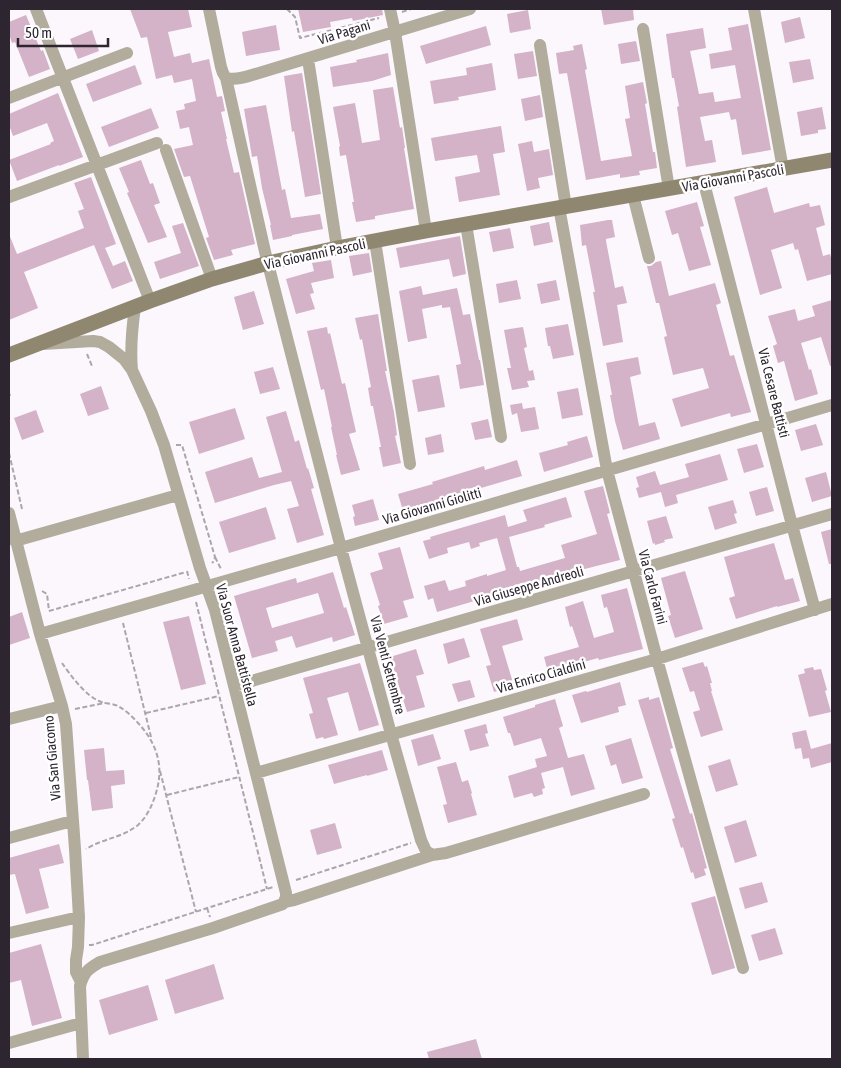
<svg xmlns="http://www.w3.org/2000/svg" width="841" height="1068" font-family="'Asap Condensed',sans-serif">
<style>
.building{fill:#d4b2c7;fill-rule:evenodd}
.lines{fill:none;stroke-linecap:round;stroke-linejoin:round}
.path{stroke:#aba5ad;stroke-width:2;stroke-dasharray:5 2.5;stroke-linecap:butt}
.street{stroke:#b2ac9d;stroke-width:12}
.secondary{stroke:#908771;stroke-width:15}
.labels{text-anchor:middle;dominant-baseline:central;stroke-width:5;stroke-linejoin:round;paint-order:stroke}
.street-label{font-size:14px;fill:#2d2530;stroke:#fff}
</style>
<rect width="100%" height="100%" fill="#fbf7fd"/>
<path class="building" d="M130,9H188L192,27L168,32L174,57L190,53L192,63L209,59L217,97L222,96L225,111L221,112L227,139H226L234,173L239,172L255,244L231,250L233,255L214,260L206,238L209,237L190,176L184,177L174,149L193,145L189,127L180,129L176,111L185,109L184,104L196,101L192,79L174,83L172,75L156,79L147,37L141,38Z
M298,9H382L383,15L353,21L352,18L330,22L331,27L303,32Z
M601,9H633L634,20L604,25Z
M528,10L531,29L510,33L507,14Z
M26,15L41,51L43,50L50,69L29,77L15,42L12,43L9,34V22Z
M800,17L805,38L785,43L781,22Z
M748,24L771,150L742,155L736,119L731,120L729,112L700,117L705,141L712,140L716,162L686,167L677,107L679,106L674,78H672L666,34L703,28L706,48L690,51L699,94L713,92L715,102L741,98L735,65L711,69L709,54L732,50L728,28Z
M276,25L280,50L246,56L242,32Z
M486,26L491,45L426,64L420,46Z
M92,30L99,51L78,59L70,39Z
M636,41L640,61L621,64L618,44Z
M582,44L587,69L585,70L601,161L632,156L625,119L630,118L625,86L643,82L647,103L645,104L653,152H655L657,168L639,171L640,175L620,178V174L586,180L567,73L559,74L556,53L574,50L573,46Z
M533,51L537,76L518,79L514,54Z
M388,53L391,75L372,81L333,87L330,67L357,62L356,60Z
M810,59L814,79L793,83L789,62Z
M492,63L496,90L458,97L459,100L434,104L430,81L467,75L466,68Z
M135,65L142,84L93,102L86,84Z
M302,73L321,194L305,197L294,131L292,132L284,76Z
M393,87L400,128L402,127L405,148H404L414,209L375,216V219L356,222L352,202H354L346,155L340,156L339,147L340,146L333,107L355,103L362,143L380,140L373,90Z
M58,93L83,157L59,166V165L17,181L9,160L51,144L50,143L54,141L47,123L13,136L9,125V114Z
M540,95L543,117L525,121L521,99Z
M266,105L282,190L285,189L291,218L320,214L323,229L292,235V236L273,240L270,225H271L262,188L257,156L252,157L244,109Z
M822,107L826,129L818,130V133L801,136L797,112Z
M151,108L159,128L109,147L101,127Z
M501,126L505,152L493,154L500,195L459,202L455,177L480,172L477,155L435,161L431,138Z
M532,141L534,152L549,149L553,175L538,178L540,188L527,191L518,144Z
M141,160L150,184L153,183L160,203L154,205L167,237L148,243L127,193L129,192L119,168Z
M91,177L116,244L105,248L113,266L125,261L133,281L112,289L94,245L24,272L38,308L9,320V234L17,254L84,228L78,211L84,209L74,183Z
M767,187L774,213L809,203L810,207L820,205L825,225L816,228L823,256L830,254L832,262V274L807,281L798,249L795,250L793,243L771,250L782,288L760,295L734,197Z
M697,202L704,226L700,227L711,265L689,271L678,233L672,235L665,211Z
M608,220H612L615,237L606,239V241L615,288L623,286L627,303L617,305L623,342L603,346L593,292H595L586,245L582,246L580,225Z
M549,222L553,242L534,246L530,226Z
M183,223L199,266L160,279L154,262L181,253L172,226Z
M510,228L514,248L493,252L489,232Z
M460,236L466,274L453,277L449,259L400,268L396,248Z
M369,253L372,272L353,276L349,256Z
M331,260L334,278L311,283L314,293L310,294L315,309L296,314L286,279L314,271L312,263Z
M661,261L669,296L715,283L721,303L716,305L730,356L734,355L751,412L731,417L730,413L681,427L672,399L709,388L703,368L673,375L664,337L667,336L659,303H656L647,266H651L656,262Z
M517,280L521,299L499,303L496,284Z
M556,280L560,300L541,304L537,284Z
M421,286L423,295L457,288L463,315L470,314L479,360H480L484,385L460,389L456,365L461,364L450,307L442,308V305L422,309L427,338L408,342L399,291Z
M254,291L264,324L243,330L234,297Z
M832,300V365L830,366L821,337L801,343L809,370L811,369L818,394L795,401L784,361L778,363L773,346L777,344L768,316L795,309L798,321L815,316L812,306Z
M378,314L387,371H385L394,412L397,435L395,436L401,463L383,467L379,447H381L373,406H371L368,388L371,387L362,339L360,340L355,318Z
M568,324L574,355L553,359L550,346H548L545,328Z
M327,327L328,334L330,333L342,384L345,383L356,432L349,434L360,470L341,475L336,455H337L331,427H332L324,389L321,390L307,331Z
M523,327L527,347L524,348L529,371L533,370L535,380L527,381L529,387L512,390L507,368H511L504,330Z
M638,357L641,374L630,377L639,426L655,422L660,439L623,450L615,421L610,395H612L606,363Z
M273,367L280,389L260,394L254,372Z
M439,375L445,407L418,412L412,380Z
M101,386L109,409L88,416L80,394Z
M578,388L583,415L562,419L557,392Z
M522,403L523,409L535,407L539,429L521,432L517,413L512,415L510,405Z
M235,408L245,439L199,454L189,422Z
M36,410L44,432L22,440L14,418Z
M286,411L295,442L299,440L307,469L308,468L314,488L311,489L324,535L297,543L287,509L299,506L291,481L274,485L215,503L205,472L252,457L259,478L282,472L266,417Z
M488,419L492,437L475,440L471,423Z
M816,424L823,445L801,451L795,430Z
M441,434L444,452L428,455L425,438Z
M587,436L593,457L544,472L539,453L568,445L567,442Z
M757,444L764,467L744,473L737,449Z
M720,454L728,480L676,495L678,503L665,507L661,492L639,498L636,488L639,487L636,477L655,471L660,485L689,477L685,464Z
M517,460L522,476L457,495L458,498L404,514L398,494L433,484L432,482L484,466L485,470Z
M826,472L832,496L812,502L805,478Z
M603,486L610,513L607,514L620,560L569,573L437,612L433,598L428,600L424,586L445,580L449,591L466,586L465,581L487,574V576L506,570L497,538L479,543L480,546L471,549L469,542L447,548L448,553L429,559L423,541L431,539L430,537L505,515L508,527L527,521L523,510L566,497L572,517L544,525L545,527L509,537L517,567H519L520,571L565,558L561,545L597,534L584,491Z
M767,487L774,511L756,516L749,492Z
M373,499L379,520L355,526L353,517L355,516L352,505Z
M733,500L737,513L734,514L737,523L715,530L708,507Z
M266,507L276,539L229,553L219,522Z
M666,516L673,538L664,540L665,542L655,545V543L653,544L647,521Z
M832,529V564H829L821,532Z
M774,543L785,580L793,578L800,601L777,607V606L736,619L729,598L735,596L724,557Z
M400,547L414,598L403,601L408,617L384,624L378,606L380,605L370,573L383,569L378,553Z
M685,571L703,629L675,638L668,616L671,615L661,578Z
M333,572L344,608L346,607L355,635L333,642L332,637L296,648L292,636L275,641L278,651L252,658L234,596L296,578L297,583ZM318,593L324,613L272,628L266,608Z
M627,588L643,649L599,660L598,658L548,672L544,657L579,647L572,626L570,627L565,607L583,601L594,638L614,632L607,607L604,608L601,595Z
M22,612L30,638L9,645V617Z
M189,616L206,684L181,690L163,622Z
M517,619L523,640L502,646L514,686L494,692L486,666L491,665L480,629Z
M464,638L470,657L448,664L443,644Z
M416,649L424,674L416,676L425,707L407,712L390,657Z
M703,662L705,667L707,666L712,683H710L712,691H711L723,730L701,737L693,712L700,710L694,691L690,692L682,668Z
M360,663L379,725L359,731L348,692L327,698L338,735L324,739L323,737L316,739L309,714L313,713L303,678Z
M813,667L814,670L821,669L827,690L825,691L831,712L809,717L798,675L805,673L804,669Z
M470,680L475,697L458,702L452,684Z
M620,682L626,705L618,707L619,712L581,723L572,695L586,691L587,692Z
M649,697V700L659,697L673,748L670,749L690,814L692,813L707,868L704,869L706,875L695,879L693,872L691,873L683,847L681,848L672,819L675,818L638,700Z
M555,699L563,726L559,728L568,758L584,754L595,789L571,796L563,767L541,773L545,788L542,789L543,794L534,797L532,793L514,798L508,776L537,767L535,759L547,756L541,738L514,746L510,733H508L503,717L535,707V705Z
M486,724L488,733L485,734L489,746L470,751L464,730Z
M806,730L811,749L832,743V762L811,768L809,758L803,759L801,748L795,749L792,733Z
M433,734L441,759L418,766L411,740Z
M631,738L643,778L622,784L616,764L611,766L605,746Z
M104,748L106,771L124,770L125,784L111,786L113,808L92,811L88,780H87L84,750Z
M382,750L388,770L367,776V775L334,784L328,765Z
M730,759L738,785L716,792L708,766Z
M456,762L462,782L468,780L472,793L471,794L477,815L448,823L443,805L447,804L437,767Z
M746,820L757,856L735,863L724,827Z
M335,823L342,848L317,855L310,830Z
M59,844L64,863L39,869L49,908L26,914L15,874L9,875V858Z
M762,882L768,902L745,909L739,888Z
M715,896L735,968L712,975L691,903Z
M775,928L783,954L759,961L751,935Z
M41,944L62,1018L32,1026L21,980L9,983V953Z
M214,964L224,999L175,1014L165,980Z
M148,985L158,1020L109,1035L99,1000Z
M476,1039L482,1059H429L427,1052Z"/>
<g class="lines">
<path class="path" d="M287,9L295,17L300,38L379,18
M402,12L411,9
M87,354L92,366
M9,393L10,396
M176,445H182L215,557L214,561L212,563
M9,453L22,509
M215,557L221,569
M187,571L189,579
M42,591L47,594L49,611
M196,602L267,889
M49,611L186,572
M123,623L151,737
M62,663C71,676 85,695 99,701C105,704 112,703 118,706C125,710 132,716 138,723C154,740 163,761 158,785C155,799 149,815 138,825C122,838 104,838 86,849
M75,709L105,703
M146,713L219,696
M160,771L196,912
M167,795L239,777
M296,880L411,843
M207,908L210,917
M89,945H92L273,887"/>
<path class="street" d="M36,9L150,301
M209,9L221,67L223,73L226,78L266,256L341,548L391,734L421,840L426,851L432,855
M390,9L395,32L426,231
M754,9L783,169
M643,29L669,189
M540,45L566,207
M308,59L337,248
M226,78C235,80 243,78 252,75L470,9
M9,98L127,53
M166,150L212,279
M704,183L792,525L815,610
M633,195L649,258
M9,197L157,143
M559,207L607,470L657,659L743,968
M466,224L501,437
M375,241L410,464
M43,344L93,341L100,342L109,347L124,359L132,370L151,411L164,445L200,568L215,610L286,893V897L283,904L213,928L100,962C88,969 84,972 80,986L83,1059
M132,370C130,348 132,328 135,307
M9,513L40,634L62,706L66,724L75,849L79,917L78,947L76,960V972L81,982
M15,541L178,495
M40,634L341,548L832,405
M234,686L832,514
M9,719L62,706
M256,773L657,659L832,604
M9,838L72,821
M284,902L294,900L432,855L446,853L644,794
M9,933L79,917
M9,1043L81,1023"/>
<path class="secondary" d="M9,355L150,301L212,279L268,263L337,248L426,231L832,160"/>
</g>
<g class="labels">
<g class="street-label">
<text transform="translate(344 32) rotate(-17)">Via Pagani</text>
<text transform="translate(733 178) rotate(-10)">Via Giovanni Pascoli</text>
<text transform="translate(315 254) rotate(-12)">Via Giovanni Pascoli</text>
<text transform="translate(774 393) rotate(76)">Via Cesare Battisti</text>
<text transform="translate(432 506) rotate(-16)">Via Giovanni Giolitti</text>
<text transform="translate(529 586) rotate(-16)">Via Giuseppe Andreoli</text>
<text transform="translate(653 587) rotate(75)">Via Carlo Farini</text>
<text transform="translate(237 645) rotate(75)">Via Suor Anna Battistella</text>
<text transform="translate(388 665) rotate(75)">Via Venti Settembre</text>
<text transform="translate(541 676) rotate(-16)">Via Enrico Cialdini</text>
<text transform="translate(52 758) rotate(-95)">Via San Giacomo</text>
</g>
</g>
<rect width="841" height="1068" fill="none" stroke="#2d2530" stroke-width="20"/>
<path d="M18 38v8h90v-8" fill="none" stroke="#2d2530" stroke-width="2.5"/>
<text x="25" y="38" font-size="15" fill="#2d2530" stroke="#ffffff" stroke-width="4" paint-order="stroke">50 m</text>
</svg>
